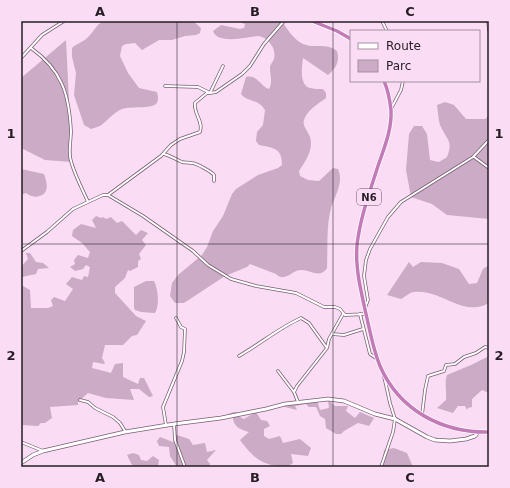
<svg xmlns="http://www.w3.org/2000/svg" width="510" height="488" font-family="'DejaVu Sans',sans-serif">
  <rect width="100%" height="100%" fill="#faddf4"/>
  <path fill="#cbabc5" d="M104,21H193L201,28L200,33L196,35L185,36L172,40H159L142,50L135,43L126,44L122,46L120,56L128,73L139,88L157,92C158,96 159,101 156,104C150,109 131,106 122,109C114,112 107,121 100,126C97,127 94,128 91,129L84,125L74,95L76,73L72,57V48C77,43 84,42 88,37C94,32 96,24 104,21Z
    M237,21H282C287,29 294,40 303,44C315,49 325,42 337,51C340,62 336,68 328,75L303,58C302,66 299,85 310,88C314,89 319,89 323,89L326,93V98C318,104 307,110 304,120C302,126 308,131 310,137C314,149 305,162 299,171L300,176L308,180L319,181L333,168L338,169C344,182 335,196 331,208C326,227 328,248 327,268C320,279 311,270 301,270C292,270 285,283 276,274L250,264L247,267L225,276L184,303H175L170,296L172,283L178,275L202,255L207,247L213,231L223,216L232,194L236,189L258,175L278,168L282,165C282,148 274,148 259,145L256,141L257,132L263,125L265,110C258,98 248,103 241,94L246,77C257,74 260,86 269,89C273,83 270,75 270,68C270,64 273,62 274,59C277,49 268,37 258,36C247,37 218,45 213,31L221,25L240,29L244,28L245,24Z
    M66,40L72,162L45,160L21,148V78Z
    M445,102L454,105L466,119H485L489,116V219L447,215L432,204L411,197L406,170L409,134L414,126H422L427,134L430,160L439,162L447,157C454,141 446,139 440,125C438,119 438,111 437,105Z
    M21,169L44,174C47,182 50,194 39,196C38,197 34,197 32,196C30,196 28,194 26,193L21,195Z
    M96,216L101,218L103,217L106,219L111,217L117,223L122,221L136,235L141,230L148,233L142,240L146,245L139,254L141,259L138,261V267L130,271L128,270L125,278L115,287V293L136,316L146,321L137,335L132,336L123,345H105L102,358L105,363L104,364L93,362L92,368L111,373L115,364L123,363V377L138,384L140,378H144L153,396L149,397L139,389H130L134,400L106,398L88,393L78,402V405L50,407L52,418L45,423H41L38,426L22,425L21,285L30,290L31,308H48L53,306L51,300L54,297L65,301L73,289L66,284L72,277L82,280L84,276L88,277L90,267L86,265L83,269L75,271L70,267L75,264L74,260L78,255L88,258L90,252L82,243L72,236L73,230L81,224L96,228L92,220Z
    M26,253H30L36,262L43,263L49,268L38,269L36,274L22,277L21,282V267L28,259Z
    M409,262L413,267L421,262L442,263L459,269L469,284L477,283L483,269L489,265V303C463,318 440,288 414,292C410,292 405,297 401,299L387,295Z
    M146,281H154C158,289 160,305 155,313L141,312L135,310L134,308V287Z
    M489,356V393L482,390L472,399V407L468,408L467,410L465,406H458L453,413L437,408L446,400C447,391 444,384 447,375L471,365Z
    M309,400H317L320,410L329,408L328,401L331,402L335,406H348L346,411L355,418L360,412L374,418L369,426L358,423L344,431L341,434H336L326,428L325,419L320,416L316,407H309L306,404L295,406L297,410L285,407L283,404Z
    M234,412H237L238,416L244,419L256,412L261,420L267,421L270,426L264,429V436L269,439L280,436L283,443L300,439L311,448L308,456L291,454L293,463L287,467C263,466 254,459 240,440L249,432C242,430 233,427 233,418L228,414Z
    M177,435L189,439L193,445L205,443L207,452L216,450L207,460L210,464L209,467H177L170,456L169,447L159,446L157,441L160,437L173,442Z
    M394,448L407,453L412,465L411,467H382L384,450Z
    M133,453L139,455L141,460L147,461L153,456L159,460L158,466L159,467H133L127,455Z"/>
  <g fill="none" stroke-linecap="round" stroke-linejoin="round">
    <defs>
      <path id="street" d="M382,21L387,31
        M488,21L489,30
        M31,48C62,70 69,94 71,131C71,139 69,148 70,156C71,168 83,190 88,202
        M21,58L42,35L64,21
        M165,86L198,87L210,93L216,92L242,74L250,66L264,44L284,21
        M392,107L401,90L403,81
        M164,154C171,156 175,159 182,162C185,163 188,162 192,163C196,163 212,172 214,175V181
        M474,157L489,168
        M108,195L161,156L171,145L180,139L200,132C204,122 193,113 195,103L207,93H210L223,66
        M21,251L47,232L73,209L103,195H108L143,216L193,251L208,265L231,279L256,286L296,293L324,307H335L340,309L345,315L366,314
        M365,308L368,300L364,276L366,260L370,249L388,217L401,202L473,157L489,140
        M360,314L370,354L376,358
        M332,334L344,335L363,329
        M239,356C260,344 279,328 301,318L309,323L327,348
        M278,371L294,392L298,402
        M294,392L297,386L327,348L329,339L343,314
        M80,400L88,402L95,408L113,417L120,423L125,431
        M422,415L425,390L428,376L444,371L446,365L455,364L464,357L476,353L485,347L489,348
        M174,424L175,440L185,467
        M166,425L163,407L182,361L184,352L185,329L181,327L176,318
        M21,442L43,451
        M381,467L393,432L395,419L390,403L384,376"/>
      <path id="secondary" d="M21,463L33,455L43,451L125,432L174,424L221,418L266,409L285,404L328,399L344,401L375,414L395,419L427,437L435,440L450,441L466,439L475,436L478,432"/>
      <path id="highway" d="M312,21L337,31L351,39
        M384,81C388,90 390,101 391,110C392,130 384,148 378,166C370,191 360,218 357,245C355,268 361,291 366,314C370,331 373,349 380,366C399,410 442,433 489,432"/>
    </defs>
    <use href="#street" stroke="#785f73" stroke-width="3.5"/>
    <use href="#secondary" stroke="#785f73" stroke-width="4.5"/>
    <use href="#highway" stroke="#fff" stroke-width="5"/>
    <use href="#street" stroke="#fff" stroke-width="2"/>
    <use href="#secondary" stroke="#fff" stroke-width="3"/>
    <use href="#highway" stroke="#c37bb8" stroke-width="3.5"/>
  </g>
  <path fill="none" stroke="#261c24" stroke-width="1" stroke-opacity="0.55" d="M177,21V467M333,21V467M21,244H489"/>
  <g text-anchor="middle" stroke-width="4" stroke-linejoin="round" paint-order="stroke">
    <rect fill="#faddf4" stroke="#665662" stroke-width="1" x="357" y="189" width="24" height="16" rx="3"/>
    <g font-size="10" font-weight="bold" fill="#261c24">
      <text x="369" y="201">N6</text>
    </g>
  </g>
  <rect width="510" height="488" fill="none" stroke="#faddf4" stroke-width="44"/>
  <rect x="350" y="30" width="130" height="52" fill="#faddf4" stroke="#a590a1"/>
  <rect x="358" y="43" width="20" height="6" fill="#ffffff" stroke="#a590a1"/>
  <text x="386" y="50" font-size="12" fill="#261c24">Route</text>
  <rect x="358" y="60" width="20" height="12" fill="#cbabc5" stroke="#a590a1"/>
  <text x="386" y="70" font-size="12" fill="#261c24">Parc</text>
  <rect x="22" y="22" width="466" height="444" fill="none" stroke="#261c24" stroke-width="1.5"/>
  <g font-size="13" text-anchor="middle" font-weight="bold" fill="#261c24">
    <text x="100" y="16">A</text>
    <text x="255" y="16">B</text>
    <text x="410" y="16">C</text>
    <text x="11" y="138">1</text>
    <text x="499" y="138">1</text>
    <text x="11" y="360">2</text>
    <text x="499" y="360">2</text>
    <text x="100" y="482">A</text>
    <text x="255" y="482">B</text>
    <text x="410" y="482">C</text>
  </g>
</svg>
